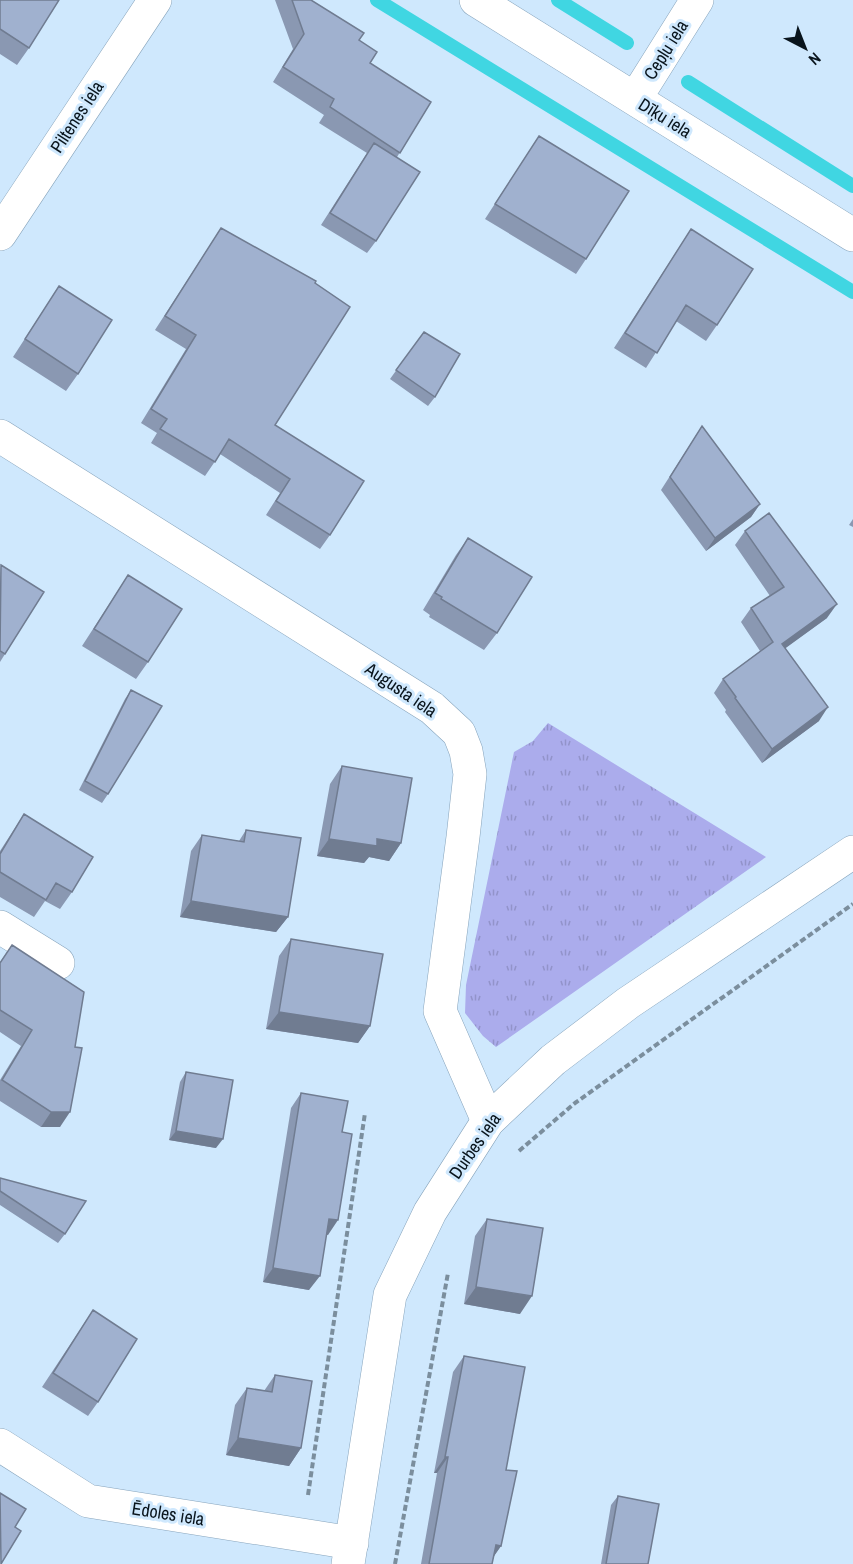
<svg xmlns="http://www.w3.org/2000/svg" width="853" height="1564" font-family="'Archivo Narrow',sans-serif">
  <defs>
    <pattern id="grass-tufts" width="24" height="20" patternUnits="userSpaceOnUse" patternTransform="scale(1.5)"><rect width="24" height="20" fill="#abacec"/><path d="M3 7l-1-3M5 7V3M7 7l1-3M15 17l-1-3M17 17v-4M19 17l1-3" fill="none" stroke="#9293ca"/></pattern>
  </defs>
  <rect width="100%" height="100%" fill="#cfe8fd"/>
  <path fill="url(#grass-tufts)" d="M548,723L766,857L496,1047L483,1036L465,1013L466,985L514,752L533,741Z"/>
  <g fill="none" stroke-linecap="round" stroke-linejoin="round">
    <path stroke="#40d6e2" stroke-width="14" d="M377,0L853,292
      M558,0L627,43
      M688,82L853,186"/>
    <defs>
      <path id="minor" d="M476,0L853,235
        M635,99L697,0
        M0,234L155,0
        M0,436L432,708L459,733L466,751L470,774L463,837L440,1011L488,1121
        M0,927L58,963
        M0,1445L88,1501L352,1543"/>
      <path id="major" d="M348,1564L390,1295L430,1212L488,1121L553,1060L628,1003L853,852"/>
    </defs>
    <use href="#minor" stroke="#87a4bc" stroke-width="34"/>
    <use href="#major" stroke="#87a4bc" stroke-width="34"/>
    <path stroke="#7b8e9d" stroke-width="4" stroke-dasharray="6 3" stroke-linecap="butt" d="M519,1151L575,1103L853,904
      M308,1495L365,1113
      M395,1564L448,1273"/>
    <use href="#minor" stroke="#fff" stroke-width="33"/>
    <use href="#major" stroke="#fff" stroke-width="33"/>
  </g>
  <path fill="#8a98b2" d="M0,0L29,48L17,65L0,54Z
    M275,0H311L359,40L370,63L431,102L397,157L376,241L367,253L321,225L367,153L319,123L324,115L273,82L293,49Z
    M539,136L586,259L576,274L485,219Z
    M221,228L315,283L275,425L330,535L320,549L266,515L280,493L220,454L205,476L151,443L157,433L141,423L186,349L155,330Z
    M691,229L717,325L706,341L676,321L646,368L614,348Z
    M59,286L78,374L66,391L13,357Z
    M424,332L435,397L428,406L390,379Z
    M702,426L760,504L751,517L706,551L661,490Z
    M853,519V527L849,525Z
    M745,531L827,618L785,648L819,721L762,763L725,712L726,710L714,693L723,679L760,651L741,622L751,608L770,596L735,545Z
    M468,538L497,633L484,650L429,617L430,615L423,610L456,555Z
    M0,566L5,654L0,662Z
    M128,575L148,662L136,679L82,646Z
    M131,690L108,794L102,803L79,790L125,699Z
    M342,766L401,843L389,861L369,857L364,863L317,856L330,784Z
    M24,814L72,892L60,909L45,901L34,917L0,897V851Z
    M246,830L288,917L276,932L180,917L191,851L202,835L239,841Z
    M291,939L370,1026L358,1043L266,1029L279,956Z
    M12,945L75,1047L60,1127H41L0,1101V1080L21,1046L0,1032V962Z
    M186,1072L216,1148L169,1140L180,1082Z
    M301,1093L342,1132L328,1235L326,1234L309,1290L263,1282L291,1108Z
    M0,1178L65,1234L58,1243L0,1205Z
    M487,1219L520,1314L464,1304L475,1236Z
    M93,1310L98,1402L88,1416L42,1387Z
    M464,1356L506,1470L501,1546L493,1557L492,1564H421L437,1473H434L453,1372Z
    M275,1375L301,1448L289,1466L226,1455L235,1405L247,1388L264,1391Z
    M618,1496L648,1564H601L611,1505Z"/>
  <path fill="#707c91" d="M760,504L751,517L706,551L715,538Z
    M837,604L827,618L772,658L782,644Z
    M828,707L819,721L762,763L772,749Z
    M329,839H377L401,843L389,861L369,857L364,863L317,856Z
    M191,901L288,917L276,932L180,917Z
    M279,1012L370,1026L358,1043L266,1029Z
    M51,1112H70L60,1127H41Z
    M176,1131L223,1139L216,1148L169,1140Z
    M329,1219L338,1220L328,1235L319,1233Z
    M273,1268L320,1276L309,1290L263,1282Z
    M476,1287L532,1296L520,1314L464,1304Z
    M238,1438L301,1448L289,1466L226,1455Z
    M445,1457H448L437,1473H434Z
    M496,1545L501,1546L490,1562Z"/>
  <path fill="#a0b1cf" stroke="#707c91" stroke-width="1.5" d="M0,0H59L29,48L0,29Z
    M292,0H311L364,33L359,40L377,52L370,63L431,102L400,153L330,107L334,99L283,67L304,34Z
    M539,136L629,191L586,259L495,204Z
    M374,143L420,172L376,241L330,213Z
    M221,228L316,281L315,283L350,307L275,425L364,481L330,535L276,501L290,479L229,439L215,462L160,429L167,419L151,409L196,335L165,316Z
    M691,229L753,269L717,325L686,305L657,353L625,333Z
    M59,286L112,320L78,374L25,339Z
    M424,332L460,354L435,397L396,370Z
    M702,426L760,504L715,538L670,477Z
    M769,513L837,604L782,644L828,707L772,749L735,698L736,697L723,679L773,642L751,608L784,587L745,531Z
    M468,538L532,577L497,633L441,599L442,597L435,593Z
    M1,565L44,592L5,654L0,651Z
    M128,575L182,609L148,662L94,629Z
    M131,690L162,706L108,794L85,781Z
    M342,766L412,778L401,843L377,839V846L329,839Z
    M24,814L93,857L72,892L56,883L46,900L0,872V854Z
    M246,830L301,838L288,917L191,901L202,835L244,842Z
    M291,939L383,954L370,1026L279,1012Z
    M12,945L84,992L75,1047L82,1048L70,1112H51L2,1080L32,1030L0,1010V963Z
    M186,1072L233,1080L223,1139L176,1131Z
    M301,1093L348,1101L342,1132L352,1134L338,1220L329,1219L320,1276L273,1268Z
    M0,1178L86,1201L65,1234L0,1191Z
    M487,1219L543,1228L532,1296L476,1287Z
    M93,1310L137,1339L98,1402L53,1373Z
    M464,1356L525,1367L506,1470L517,1471L501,1546L496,1545L492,1564H429L448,1457H445Z
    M275,1375L312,1381L301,1448L238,1438L247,1388L272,1392Z
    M0,1493L26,1509L15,1527L21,1531L1,1564Z
    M618,1496L659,1504L648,1564H606Z"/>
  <g text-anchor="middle" stroke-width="6" stroke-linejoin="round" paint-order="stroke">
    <g font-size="18" fill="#09141c" stroke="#cfe8fd">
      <text transform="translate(666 50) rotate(-58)" y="6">Cepļu iela</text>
      <text transform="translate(77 117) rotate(-57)" y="6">Piltenes iela</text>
      <text transform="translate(665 118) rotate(32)" y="6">Dīķu iela</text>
      <text transform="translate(401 690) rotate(34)" y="6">Augusta iela</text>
      <text transform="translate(475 1146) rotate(-55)" y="6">Durbes iela</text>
      <text transform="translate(168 1514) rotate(9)" y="6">Ēdoles iela</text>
    </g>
  </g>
  <g transform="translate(805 48) rotate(138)" stroke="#cfe8fd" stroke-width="4.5" paint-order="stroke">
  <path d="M0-4.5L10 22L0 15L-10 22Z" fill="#09141c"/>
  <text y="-9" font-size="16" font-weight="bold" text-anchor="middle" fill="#09141c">N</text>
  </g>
</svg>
